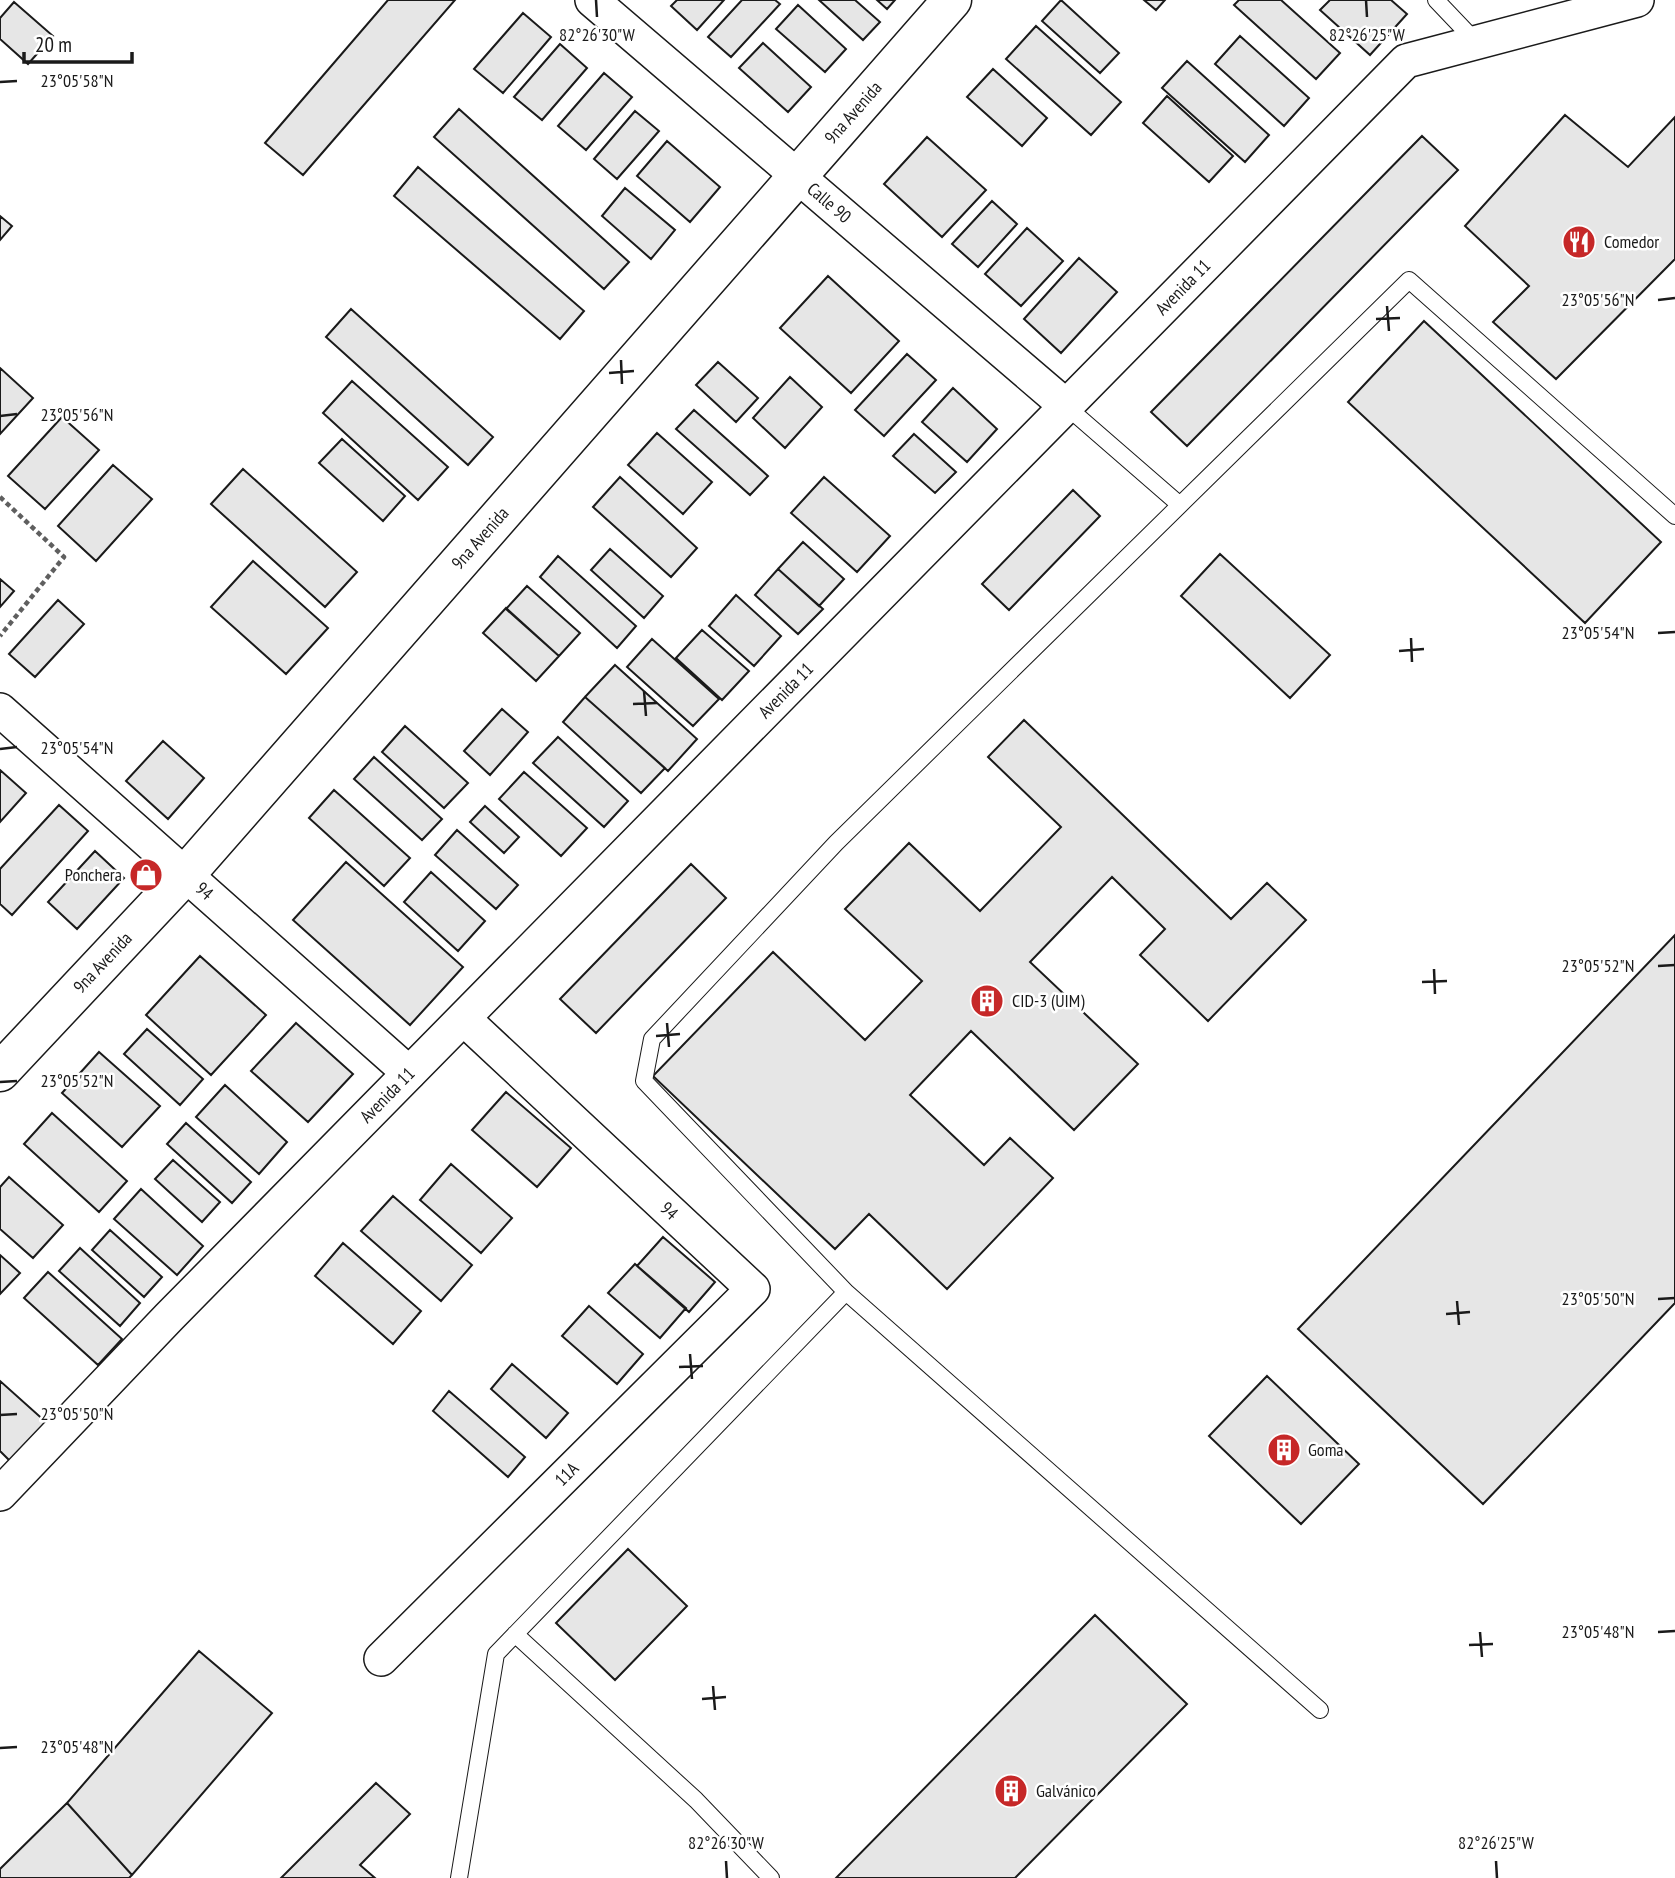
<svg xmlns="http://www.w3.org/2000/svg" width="1675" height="1878" font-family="'PT Sans Narrow',sans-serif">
  <rect width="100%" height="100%" fill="#fff"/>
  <path fill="#e6e6e6" stroke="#1a1a1a" stroke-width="2" d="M388,0H455L303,175L265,143Z
    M677,0H724L697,30L671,6Z
    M742,0H775L780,4L731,57L708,37Z
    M819,0H855L880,22L863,40Z
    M877,0H895L887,9Z
    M1061,0L1119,53L1100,73L1042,21Z
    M1144,0H1165L1156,10Z
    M1239,0H1281L1340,53L1316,79L1234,5Z
    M1330,0H1391L1407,14L1370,55L1320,10Z
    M14,2L53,36L28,64L0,39V18Z
    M798,5L846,49L825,72L776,29Z
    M523,13L551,37L503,93L474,69Z
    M1036,26L1121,102L1091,135L1006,59Z
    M1240,36L1309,98L1284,126L1215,64Z
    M763,43L811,87L788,112L739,68Z
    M560,44L587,68L542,120L514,97Z
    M1187,61L1269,135L1245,162L1162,88Z
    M993,69L1047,118L1022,146L967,97Z
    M604,73L632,97L586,150L558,126Z
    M1167,96L1233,156L1209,182L1143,123Z
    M459,109L629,262L604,289L434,137Z
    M635,111L659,131L617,179L594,159Z
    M1565,115L1628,167L1675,117V259L1556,379L1493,322L1529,286L1465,226Z
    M1422,136L1458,170L1187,446L1151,412Z
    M927,137L986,190L942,237L884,184Z
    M667,141L720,187L690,222L637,176Z
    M418,167L584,311L560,339L394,196Z
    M625,188L675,230L651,259L602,216Z
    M992,201L1017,224L978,267L952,244Z
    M0,216L12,226L0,240Z
    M1027,228L1063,261L1021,306L985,274Z
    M1079,258L1117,292L1061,353L1024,319Z
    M828,276L899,341L851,393L780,328Z
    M351,309L493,437L468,465L326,337Z
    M1424,321L1661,542L1585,623L1348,402Z
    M907,354L936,380L884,436L855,410Z
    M718,362L758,398L736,422L696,385Z
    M0,368L33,398L0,434Z
    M790,377L822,407L785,448L753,418Z
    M352,381L448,467L418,500L323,413Z
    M953,388L997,429L967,462L922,422Z
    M694,410L768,476L750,495L676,429Z
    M62,417L99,450L45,509L8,476Z
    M657,433L712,482L683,514L628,465Z
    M914,434L956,472L935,493L893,456Z
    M342,439L405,496L383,521L319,463Z
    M113,465L152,499L96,561L58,526Z
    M243,469L357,572L325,607L211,504Z
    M620,477L697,548L671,577L593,507Z
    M824,477L890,536L857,572L791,513Z
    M1073,490L1100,516L1009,610L982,584Z
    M803,542L844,579L819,606L778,569Z
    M610,549L663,596L644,618L591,570Z
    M1220,554L1330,655L1290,698L1181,596Z
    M558,556L636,626L617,648L540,577Z
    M253,561L328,628L286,674L211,607Z
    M778,569L823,609L798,634L755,595Z
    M0,579L14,591L0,607Z
    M527,586L580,633L559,656L506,609Z
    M736,595L781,636L754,666L709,626Z
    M58,600L84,624L35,677L9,654Z
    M506,608L559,656L536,681L483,633Z
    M702,630L749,671L722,700L676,658Z
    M652,639L719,699L693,726L627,667Z
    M615,665L697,739L668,771L585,697Z
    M585,697L665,768L641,793L563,722Z
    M502,709L528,732L490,775L464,751Z
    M1024,720L1231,919L1267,883L1306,920L1208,1021L1140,955L1165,929L1112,877L1030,962L1138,1064L1074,1130L971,1031L910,1095L984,1165L1010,1138L1053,1178L947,1289L869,1214L835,1249L653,1076L773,952L865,1040L922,981L845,909L909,843L980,911L1061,827L988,757Z
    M405,726L468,783L444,808L382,752Z
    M558,737L628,801L604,827L533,763Z
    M163,741L204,778L168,819L126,781Z
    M374,757L442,819L422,840L354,779Z
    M0,770L26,793L0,822Z
    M524,772L587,828L561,856L499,799Z
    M334,790L410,858L384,886L309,818Z
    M59,805L88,831L12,915L0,904V869Z
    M485,806L519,837L504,853L470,822Z
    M457,830L518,885L496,909L435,855Z
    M95,851L124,878L77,929L48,902Z
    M346,862L463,967L410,1025L293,920Z
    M691,864L726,898L596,1033L560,999Z
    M431,872L485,921L458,951L404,902Z
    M1675,935V1303L1483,1504L1298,1329Z
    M200,956L266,1015L211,1075L146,1015Z
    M296,1023L353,1074L308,1122L251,1071Z
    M147,1029L203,1079L180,1105L124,1054Z
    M99,1052L160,1106L122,1147L62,1093Z
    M225,1085L287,1142L259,1174L196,1117Z
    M506,1092L571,1148L537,1187L472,1130Z
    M52,1113L127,1181L99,1212L24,1144Z
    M186,1123L251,1182L232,1203L167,1144Z
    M173,1160L220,1202L202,1222L155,1179Z
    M451,1164L512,1218L481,1253L420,1200Z
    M9,1177L63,1225L33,1258L0,1229V1187Z
    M141,1189L203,1246L177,1275L114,1219Z
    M393,1196L472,1265L441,1301L361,1231Z
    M110,1230L162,1277L144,1297L92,1250Z
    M663,1237L715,1282L689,1312L637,1266Z
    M343,1243L421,1311L393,1344L315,1276Z
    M80,1248L140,1303L120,1326L59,1271Z
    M0,1255L20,1273L0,1294Z
    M635,1264L686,1308L660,1338L608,1293Z
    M48,1272L122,1339L98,1365L24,1298Z
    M589,1306L643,1354L617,1384L562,1336Z
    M512,1364L568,1413L546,1438L491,1389Z
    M1267,1376L1359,1464L1301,1524L1209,1436Z
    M0,1381L47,1423L11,1462L0,1451Z
    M449,1391L525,1457L508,1477L433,1411Z
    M628,1549L687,1606L615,1680L556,1623Z
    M1095,1615L1187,1704L1015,1878H836Z
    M199,1651L272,1713L132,1875L67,1803Z
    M376,1783L410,1814L360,1865L375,1878H281Z
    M67,1803L132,1875L129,1878H0V1869Z"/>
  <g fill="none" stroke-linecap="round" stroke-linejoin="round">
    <defs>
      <path id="service" d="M1436,0L1476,42
        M1180,505L1409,280L1675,516
        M846,1292L1320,1710
        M515,1634L696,1800L771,1878
        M459,1878L496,1654L846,1292L644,1081L652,1039L836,843L1180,505L1066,406"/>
      <g id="minor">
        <path id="s1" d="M592,0L1066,406"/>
        <path id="s2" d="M0,710L409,1073"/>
        <path id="s3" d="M0,1494L169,1317L1406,61L1637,0"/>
        <path id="s4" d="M381,1659L753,1289L464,1019"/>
      </g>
      <g id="secondary">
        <path id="s5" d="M0,1072L186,874L952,0"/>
      </g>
    </defs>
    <use href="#service" stroke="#1a1a1a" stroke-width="18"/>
    <use href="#minor" stroke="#1a1a1a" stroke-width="36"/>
    <use href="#secondary" stroke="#1a1a1a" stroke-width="41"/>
    <path stroke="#5f5f5f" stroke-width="4.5" stroke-dasharray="5 3.5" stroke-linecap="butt" d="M0,497L64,557L0,636"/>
    <use href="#service" stroke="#fff" stroke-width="16"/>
    <use href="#minor" stroke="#fff" stroke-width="33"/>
    <use href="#secondary" stroke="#fff" stroke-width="38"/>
  </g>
  <path fill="none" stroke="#1a1a1a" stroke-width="2.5" d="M596,0L597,17M1366,0L1367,17M0,82L17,81M1658,300L1675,298M1387,306L1389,331M1376,319L1400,318M621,360L622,384M609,373L634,371M0,416L17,414M1658,633L1675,632M1411,638L1412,662M1399,651L1424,649M644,691L646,716M633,704L657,703M0,749L17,747M1658,966L1675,965M1434,969L1435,994M1422,982L1447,981M667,1023L669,1047M656,1036L680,1034M0,1082L17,1081M1658,1299L1675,1298M1457,1301L1459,1325M1446,1314L1470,1312M690,1354L692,1379M679,1367L703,1366M0,1415L17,1414M1480,1632L1482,1657M1658,1632L1675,1631M1469,1645L1493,1644M713,1686L715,1710M702,1699L726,1697M0,1748L17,1747M726,1861L727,1878M1496,1861L1497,1878"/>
  <defs>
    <symbol id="restaurant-disc" viewBox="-11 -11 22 22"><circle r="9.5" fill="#c62828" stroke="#fff"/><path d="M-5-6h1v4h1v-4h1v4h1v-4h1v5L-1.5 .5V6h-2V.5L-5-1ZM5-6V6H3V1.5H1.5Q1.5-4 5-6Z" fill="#fff"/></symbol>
    <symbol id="shop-disc" viewBox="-11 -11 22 22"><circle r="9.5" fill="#c62828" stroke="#fff"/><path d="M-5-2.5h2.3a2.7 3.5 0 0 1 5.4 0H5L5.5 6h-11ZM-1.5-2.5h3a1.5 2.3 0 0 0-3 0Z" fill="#fff"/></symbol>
    <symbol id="building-disc" viewBox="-11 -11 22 22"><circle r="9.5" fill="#c62828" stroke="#fff"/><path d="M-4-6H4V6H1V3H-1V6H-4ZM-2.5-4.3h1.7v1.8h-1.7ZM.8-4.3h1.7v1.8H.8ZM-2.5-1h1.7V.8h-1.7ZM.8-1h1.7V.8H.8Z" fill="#fff"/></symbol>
  </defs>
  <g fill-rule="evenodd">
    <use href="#restaurant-disc" x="1560" y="223" width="38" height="38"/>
    <use href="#shop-disc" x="127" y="856" width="38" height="38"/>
    <use href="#building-disc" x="968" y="982" width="38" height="38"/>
    <use href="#building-disc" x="1265" y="1431" width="38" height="38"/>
    <use href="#building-disc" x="992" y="1772" width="38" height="38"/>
  </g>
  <g text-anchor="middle" stroke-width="5" stroke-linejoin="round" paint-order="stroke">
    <g font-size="18" fill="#1a1a1a" stroke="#fff">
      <text dy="6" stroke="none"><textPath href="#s5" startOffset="1284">9na Avenida</textPath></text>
      <text dy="6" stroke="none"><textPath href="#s1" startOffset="312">Calle 90</textPath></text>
      <text dy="6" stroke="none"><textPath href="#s3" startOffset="1690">Avenida 11</textPath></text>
      <text dy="6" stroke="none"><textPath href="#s5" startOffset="718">9na Avenida</textPath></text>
      <text dy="6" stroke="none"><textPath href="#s3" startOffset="1124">Avenida 11</textPath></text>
      <text dy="6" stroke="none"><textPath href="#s2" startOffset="273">94</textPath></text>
      <text dy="6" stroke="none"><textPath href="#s5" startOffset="150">9na Avenida</textPath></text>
      <text dy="6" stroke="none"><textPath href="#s3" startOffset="556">Avenida 11</textPath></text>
      <text transform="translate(669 1211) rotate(43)" y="6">94</text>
      <text dy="6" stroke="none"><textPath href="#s4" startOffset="262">11A</textPath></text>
    </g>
    <g font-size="18" fill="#1a1a1a" stroke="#fff" text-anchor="start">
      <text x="1604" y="248">Comedor</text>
      <text x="122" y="881" text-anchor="end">Ponchera</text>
      <text x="1012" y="1007">CID-3 (UIM)</text>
      <text x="1308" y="1456">Goma</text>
      <text x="1036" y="1797">Galvánico</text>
    </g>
  </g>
  <g font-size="18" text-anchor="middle" fill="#1a1a1a" stroke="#fff" stroke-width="5" stroke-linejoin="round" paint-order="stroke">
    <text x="597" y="41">82°26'30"W</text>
    <text x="1367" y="41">82°26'25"W</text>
    <text x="77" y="87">23°05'58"N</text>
    <text x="1598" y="306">23°05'56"N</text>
    <text x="77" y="421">23°05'56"N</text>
    <text x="1598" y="639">23°05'54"N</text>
    <text x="77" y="754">23°05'54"N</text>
    <text x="1598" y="972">23°05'52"N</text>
    <text x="77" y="1087">23°05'52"N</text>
    <text x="1598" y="1305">23°05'50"N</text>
    <text x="77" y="1420">23°05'50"N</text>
    <text x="1598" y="1638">23°05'48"N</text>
    <text x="77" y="1753">23°05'48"N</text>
    <text x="726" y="1849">82°26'30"W</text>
    <text x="1496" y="1849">82°26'25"W</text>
  </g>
  <path d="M24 52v10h108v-10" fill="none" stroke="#1a1a1a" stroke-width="3.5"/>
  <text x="35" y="52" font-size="21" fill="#1a1a1a" stroke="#ffffff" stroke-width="5" paint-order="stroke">20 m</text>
</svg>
